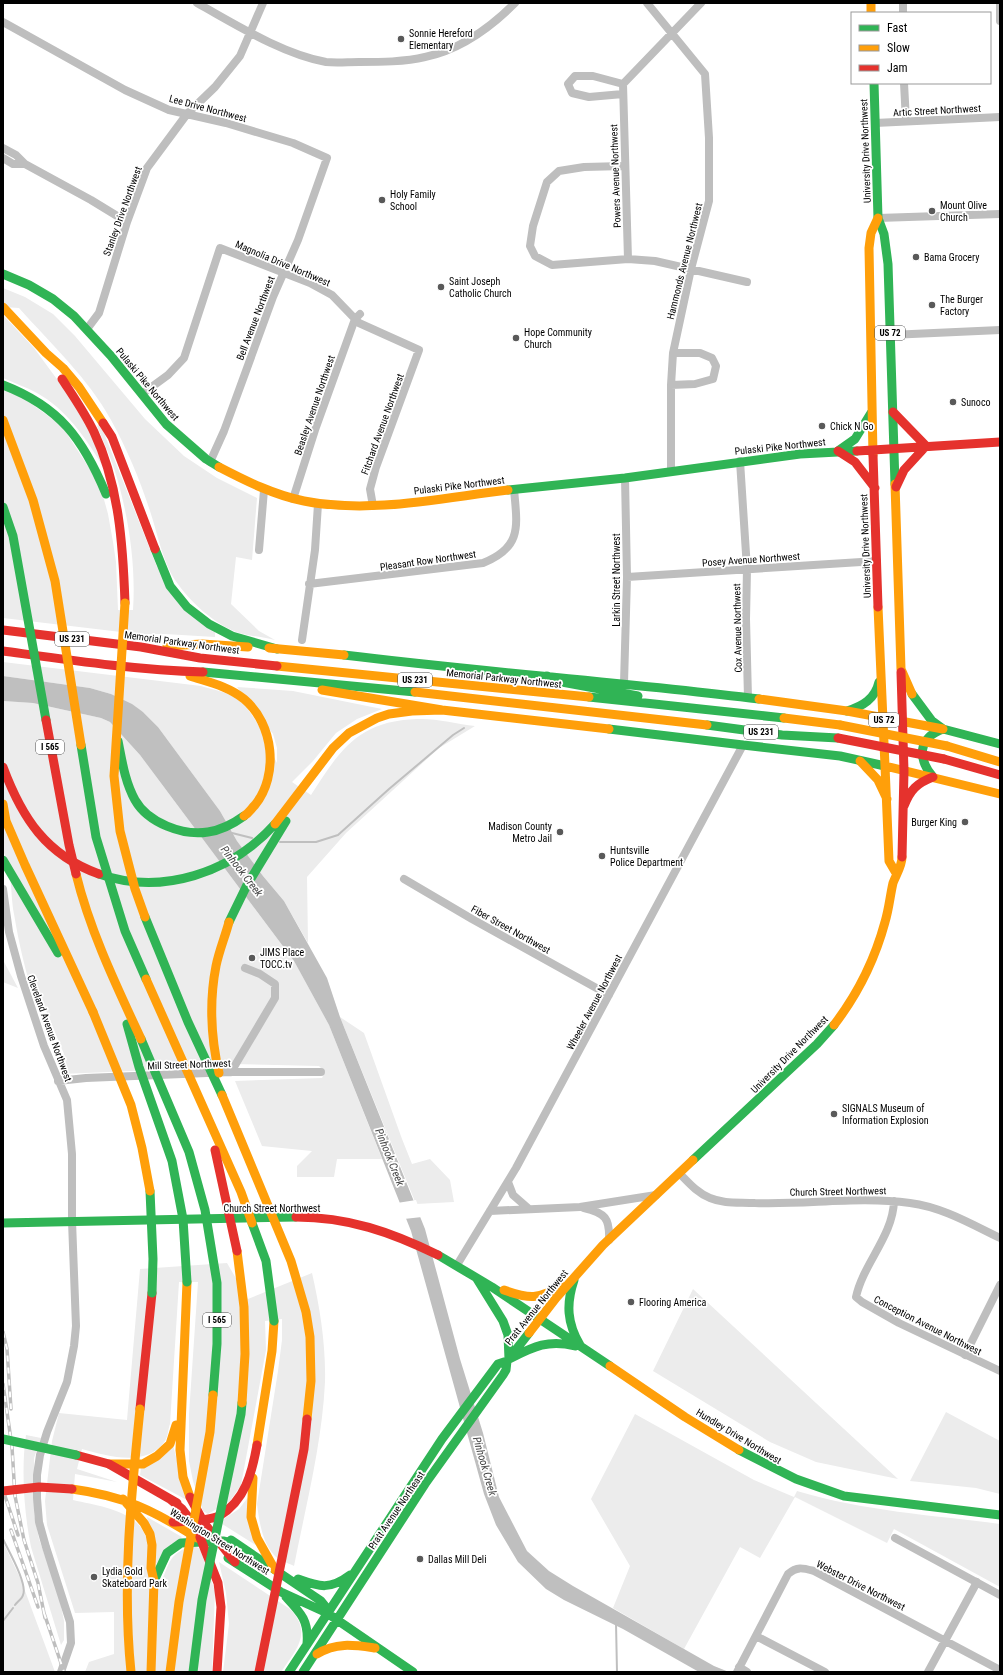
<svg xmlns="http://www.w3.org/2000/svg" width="1003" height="1675" font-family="'Roboto Condensed',sans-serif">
  <rect width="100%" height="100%" fill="#fff"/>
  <path fill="#ececec" d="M3,288L25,297L53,314L75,336L145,419L184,456L217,478L257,498L252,560L236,557L231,604L259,631L275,640C263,637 250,636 239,633C214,624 190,602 175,580C163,562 157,532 150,511C140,480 127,449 111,420C88,378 51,344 19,308L3,307Z
    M3,315L34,348L87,420L102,465C85,437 66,409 37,393C26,387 14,383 3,378Z
    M3,389L22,397L62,426L100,485L108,514L113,542L116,562L118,610H133C136,567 129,519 117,478C112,460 104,443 97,426L100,423L157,567L215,632V637L165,634H138L3,618Z
    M3,662L201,686C214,690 228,692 238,700C256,713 267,744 277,763V748L273,734L237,687L293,691L382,709L357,719L336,733L313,761L292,782L311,795C340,750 358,721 417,719C435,718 457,724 475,726L439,748L346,833L307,877L308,943L284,901L263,876L237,841L220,811L158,727L143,712L111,694L90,688L3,676Z
    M3,701L33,703L101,718L110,722L140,755L294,961L329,1025L382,1159H337L334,1177H297V1166L312,1151L262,1146L235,1081L322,1078L325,1072L319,1066L232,1064L223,1067L62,1074L57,1059L64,1054L45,1008L36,1003C26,975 19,944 14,914C10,893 13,870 3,851Z
    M3,960L18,988L3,982Z
    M340,1017L364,1033L402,1139L412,1164L430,1159L450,1180L454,1202L416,1204Z
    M227,1263L248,1299L312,1273C320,1308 326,1346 325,1382C322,1444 306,1505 294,1566C288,1563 278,1560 274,1555C262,1542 259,1520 257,1504L278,1371L282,1340V1319L265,1321L266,1350L241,1485L230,1501L208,1514L203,1511L193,1481L189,1461V1414L198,1282H179L170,1424C168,1429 168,1437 165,1441C146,1468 108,1456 82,1449L77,1469L117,1482L75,1474L73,1500C94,1505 120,1508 137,1523C149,1534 155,1567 161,1583C170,1561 169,1554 193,1545L200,1549L215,1591L212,1672H85L89,1662L114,1654V1612L75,1613L47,1525L45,1501L52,1441L59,1413L127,1420L140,1269Z
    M693,1289L898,1479L816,1462L770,1442L653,1371Z
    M946,1412L1000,1441V1494L976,1488L910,1481Z
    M635,1414L754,1480L794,1497L797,1491C863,1511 932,1515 1000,1524V1587L894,1529L887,1543L795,1497L760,1558L740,1547L684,1649L613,1608L630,1566L591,1499Z
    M26,1435L41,1438L34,1458V1514L39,1539L59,1596L64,1621V1640L61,1645L31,1547C24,1513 21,1469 26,1435Z
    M173,1445L187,1500L140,1475L141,1468Z
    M249,1496L257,1546L219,1522L239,1509Z
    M147,1517L182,1537L156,1564Z
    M3,1542L21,1580L55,1672H3Z
    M219,1562L290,1609C313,1633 296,1650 281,1672H223L229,1624L226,1593Z"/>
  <path fill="#bfbfbf" d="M3,676L90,688L111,694L132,704L143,712L158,727L220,811L237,841L263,876L284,901L327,978L340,1017L425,1229L460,1359L483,1433L499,1497L527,1551L549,1571L573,1586L714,1666L729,1672H699L623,1629L564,1600L546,1589L518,1562L496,1525L484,1494L411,1231L329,1025L294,961L140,755L110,722L101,718L33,703L3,701Z"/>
  <path fill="#fff" d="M416,1200L422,1217L404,1219L397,1203Z"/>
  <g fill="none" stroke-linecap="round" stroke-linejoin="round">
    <path stroke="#bfbfbf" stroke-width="2" d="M232,833L252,838
      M280,842H316L338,835L389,789L453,735L464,728
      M3,1539C8,1550 28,1584 23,1595C22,1599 17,1602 15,1605
      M3,1621L13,1608
      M616,1623L617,1672"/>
    <path stroke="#bebebe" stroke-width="8" d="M197,3C235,24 282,54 326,62C336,63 348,62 359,62C380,62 405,62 425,57C459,50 491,27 515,3
      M647,3L705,74L709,138V201L691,269L673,353L671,385V471
      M1000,3V21
      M903,13V3
      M3,22L125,90L169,110L226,123L293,143L327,158L298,240L273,297L224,431L210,462
      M904,83L906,121
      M623,84L593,76H575L568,84L572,93L589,97L623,94
      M875,123L1000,117
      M3,148L16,155L25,164
      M3,158L13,164H25L91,200L127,222
      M624,166L584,167L559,171L547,182L533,226L530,246L535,256L552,265L628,259L655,261L747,282
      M878,218L1000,214
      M628,259L623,84L701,3
      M87,329L99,313L127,222L147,168L187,114L215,87L240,56L263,3
      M890,335L1000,330
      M671,385L695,384L713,379L716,366L712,358L700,353H673
      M142,394L168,375L184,358L220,248L310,283L332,295L359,323L419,350L376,467L370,489L373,506
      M740,461L747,569L746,619L748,698
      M293,499L315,430L355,319L360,314
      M259,550L264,490
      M627,577L877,561
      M309,584L483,563C523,547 517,525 514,489
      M302,640L315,550L318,504
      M624,683L627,577L625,478
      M404,879L472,919L609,995
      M3,889L9,932L21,976L44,1046L67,1100L72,1154V1221L76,1326L74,1346L67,1382L47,1432L40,1455L37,1475V1498L39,1522L46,1547L70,1622L71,1643L61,1672
      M231,1072L275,998V984L260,974L245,968
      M58,1081L86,1078L231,1072H321
      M679,1173C688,1182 697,1193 710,1198C724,1204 739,1202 755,1203C806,1205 859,1196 910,1203C942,1207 971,1224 1000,1238
      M508,1182L513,1195L529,1209
      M894,1201C893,1236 863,1264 856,1297L862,1302L899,1323L1000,1371
      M584,1208C605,1213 610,1218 609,1240
      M490,1211L580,1207L656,1195
      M457,1265L516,1168L743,745
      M965,1355L1000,1285
      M895,1538L1000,1595
      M756,1636L825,1672
      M739,1667L747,1672
      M737,1672L788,1574C797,1566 803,1568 814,1571L1000,1670
      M928,1672L977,1582"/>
    <path stroke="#30b455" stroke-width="9" d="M874,83L878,218L884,234L888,264L895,484
      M3,274L29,285L53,299L74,316L111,356L166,424L206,459L219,467
      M3,385C60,407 83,439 106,494
      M838,451L855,439L871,413
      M508,490L625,478L800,454L857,451
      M155,549L170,586L187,607L209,624L232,636L277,649
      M344,655C482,672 621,682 759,699
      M203,672L415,692
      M547,676L562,682L638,696
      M912,694L932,721L943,729L1000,744
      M589,697L784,718
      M847,711C863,706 875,699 879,682
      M707,725L782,735L838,738
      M609,729L743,745
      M118,741C122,761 125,782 135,800C148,823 183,836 208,832C222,830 233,824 244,816
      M743,745L840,756L885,766
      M933,777C917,758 918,738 943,729
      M3,860L58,953
      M99,874C162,896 231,873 275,824
      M229,922L247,885L286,821
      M693,1160L817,1044L834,1025
      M3,1223L296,1217
      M438,1255L492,1287L610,1366
      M477,1279L503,1321L508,1335L509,1359C533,1347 548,1339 575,1346
      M574,1280C566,1304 567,1323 580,1345
      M739,1450L796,1479L844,1496L1000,1515
      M231,1540L321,1601L325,1606L327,1613
      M228,1558L281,1592L327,1613L413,1672
      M298,1579C320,1587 330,1590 350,1575
      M154,1581L167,1553L181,1543L223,1541L236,1544
      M286,1597C301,1613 309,1621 307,1644
      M289,1672L442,1439L498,1364L507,1361L529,1333
      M303,1672L425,1484L503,1375L506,1370L507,1361"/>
    <path stroke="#ff9f0a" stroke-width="9" d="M871,3V13
      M3,307L46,353L63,368L79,387L103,423
      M873,455L869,248L871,233L878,218
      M219,467C246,481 274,495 304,501C371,514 441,498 508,490
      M895,484L901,669L912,694
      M878,607L885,766L1000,794
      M167,646L202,644L248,647
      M269,648L344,655
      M277,666L589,697
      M190,676C208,682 228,686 244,699C274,724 279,775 255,805C251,809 249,813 244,816
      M322,690L442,710L609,729
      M415,692L707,725
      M759,699L847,711L943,729
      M784,718L840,725
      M947,746L1000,762
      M860,761L878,780L887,799
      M885,766L889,861L896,873
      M3,804L6,821L25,865L93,1012
      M275,824L333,748L349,733L377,718L389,714L412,711L442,710
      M834,1025C857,995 875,959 885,922C889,909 890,896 893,883C896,875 902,866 902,857
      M187,1282L180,1450L183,1477L190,1497
      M504,1290C529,1299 539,1300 561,1285
      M529,1333L556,1298L603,1245L693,1160
      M610,1366L685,1417L739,1450
      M257,1445L272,1351L274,1321
      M109,1464H143L157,1456L170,1444L176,1425
      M253,1478L251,1517L257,1538L275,1570
      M72,1489C124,1496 153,1510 197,1538
      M123,1499L144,1523L150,1534L152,1545L151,1568L154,1581L151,1672
      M317,1654C336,1642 354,1645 375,1648"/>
    <path stroke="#e5322d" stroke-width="9" d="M62,379C73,396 85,413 94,432C119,485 123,545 125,603
      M893,412L926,446L904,470L896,487
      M103,423L112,437L155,549
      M838,451L855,462L875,488
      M857,451L1000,442
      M873,455L878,607
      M3,630L141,647L200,658L277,666
      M3,651C69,660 136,670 203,672
      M901,672L904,771
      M944,759L1000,775
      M3,767C22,818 46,855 99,874
      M904,806C910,790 917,783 933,777
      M902,857L904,771
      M296,1217C348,1217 391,1232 438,1255
      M140,1409L152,1293
      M76,1455L109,1464L177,1503
      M190,1497L204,1523L235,1562
      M170,1499L182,1509L196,1527L218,1583L221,1607L217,1672
      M173,1522C185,1521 209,1521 219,1516C245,1501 252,1473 257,1445"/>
    <defs>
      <path id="rail" d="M3,1332L7,1349L11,1409
        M3,1384L12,1447L15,1496L24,1540L38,1583L45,1618
        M3,1490L18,1535
        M11,1530L38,1607
        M44,1613L64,1672"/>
    </defs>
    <use href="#rail" stroke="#bebebe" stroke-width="3.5"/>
    <use href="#rail" stroke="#fff" stroke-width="2" stroke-dasharray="6" stroke-linecap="butt"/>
    <path stroke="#30b455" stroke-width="9" d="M3,507L13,536L46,720
      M81,745L96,837L125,931L146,979
      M145,917L188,1022L222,1095
      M127,1024L139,1067L172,1161L183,1219L187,1282
      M141,1039L189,1152L205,1210L217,1283V1344L213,1395
      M150,1191L153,1259L152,1293
      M252,1223L266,1261L274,1321
      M3,1439L76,1455
      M193,1672L202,1600L241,1414L242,1403"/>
    <path stroke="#ff9f0a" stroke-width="9" d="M3,420L33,500L55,581L81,745
      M125,603L114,776L120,831L135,889L145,917
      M840,725L947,746
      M76,874C90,931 116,985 141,1039
      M146,979L241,1192L252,1223
      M93,1012L131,1105L142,1148L150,1191
      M219,1073C211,1038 209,1002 216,966C219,951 225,937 229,922
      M222,1095L291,1261L306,1312L310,1337L311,1381L307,1419
      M237,1251L244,1307L245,1354L242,1403
      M131,1672C122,1584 131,1497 140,1409
      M170,1672L179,1602L210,1432L213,1395"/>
    <path stroke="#e5322d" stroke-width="9" d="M46,720L69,845L76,874
      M838,738L944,759
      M215,1150L237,1251
      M3,1491L39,1487L72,1489
      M259,1672L304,1449L307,1419"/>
  </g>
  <g fill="#595959" stroke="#fff" stroke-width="1.5">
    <circle cx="401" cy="39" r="4"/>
    <circle cx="382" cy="200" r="4"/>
    <circle cx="932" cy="211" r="4"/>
    <circle cx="916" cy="257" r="4"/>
    <circle cx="441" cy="287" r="4"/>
    <circle cx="932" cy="305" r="4"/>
    <circle cx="516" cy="338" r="4"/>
    <circle cx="953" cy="402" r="4"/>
    <circle cx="822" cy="426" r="4"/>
    <circle cx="965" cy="822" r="4"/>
    <circle cx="560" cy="832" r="4"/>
    <circle cx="602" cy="856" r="4"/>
    <circle cx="252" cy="958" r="4"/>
    <circle cx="834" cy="1114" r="4"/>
    <circle cx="631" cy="1302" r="4"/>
    <circle cx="420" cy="1559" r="4"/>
    <circle cx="94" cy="1577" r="4"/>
  </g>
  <g text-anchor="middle" stroke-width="3.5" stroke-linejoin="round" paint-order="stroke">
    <g fill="#fff" stroke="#4c4c4c" stroke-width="1">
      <rect x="875" y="326" width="30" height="14" rx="3"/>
      <rect x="55" y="632" width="34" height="14" rx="3"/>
      <rect x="398" y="673" width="34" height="14" rx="3"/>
      <rect x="869" y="713" width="30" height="14" rx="3"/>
      <rect x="744" y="725" width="34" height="14" rx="3"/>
      <rect x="36" y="740" width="28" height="14" rx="3"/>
      <rect x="203" y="1313" width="28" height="14" rx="3"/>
    </g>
    <g font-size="9" font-weight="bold" fill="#000">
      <text x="890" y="336">US 72</text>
      <text x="72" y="642">US 231</text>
      <text x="415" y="683">US 231</text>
      <text x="884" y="723">US 72</text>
      <text x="761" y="735">US 231</text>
      <text x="50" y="750">I 565</text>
      <text x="217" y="1323">I 565</text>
    </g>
    <g font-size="10" fill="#000" stroke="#fff" text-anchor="start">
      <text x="409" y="37">Sonnie Hereford<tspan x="409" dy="12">Elementary</tspan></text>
      <text x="390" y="198">Holy Family<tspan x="390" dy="12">School</tspan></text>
      <text x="940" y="209">Mount Olive<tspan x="940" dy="12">Church</tspan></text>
      <text x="924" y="261">Bama Grocery</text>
      <text x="449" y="285">Saint Joseph<tspan x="449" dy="12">Catholic Church</tspan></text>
      <text x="940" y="303">The Burger<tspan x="940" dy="12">Factory</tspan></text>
      <text x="524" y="336">Hope Community<tspan x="524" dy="12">Church</tspan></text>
      <text x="961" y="406">Sunoco</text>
      <text x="830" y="430">Chick N Go</text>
      <text x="957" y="826" text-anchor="end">Burger King</text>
      <text x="552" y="830" text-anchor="end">Madison County<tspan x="552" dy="12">Metro Jail</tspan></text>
      <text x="610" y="854">Huntsville<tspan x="610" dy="12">Police Department</tspan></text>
      <text x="260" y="956">JIMS Place<tspan x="260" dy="12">TOCC.tv</tspan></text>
      <text x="842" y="1112">SIGNALS Museum of<tspan x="842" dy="12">Information Explosion</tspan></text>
      <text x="639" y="1306">Flooring America</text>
      <text x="428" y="1563">Dallas Mill Deli</text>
      <text x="102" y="1575">Lydia Gold<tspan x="102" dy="12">Skateboard Park</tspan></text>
    </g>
    <g font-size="10" fill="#000" stroke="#fff">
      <text transform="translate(208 108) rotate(15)" y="4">Lee Drive Northwest</text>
      <text transform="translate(937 110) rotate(-3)" y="4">Artic Street Northwest</text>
      <text transform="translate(865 151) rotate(-92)" y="4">University Drive Northwest</text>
      <text transform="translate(615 176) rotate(-92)" y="4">Powers Avenue Northwest</text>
      <text transform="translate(122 211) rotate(-70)" y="4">Stanley Drive Northwest</text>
      <text transform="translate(684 261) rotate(-76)" y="4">Hammonds Avenue Northwest</text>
      <text transform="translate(283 263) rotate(23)" y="4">Magnolia Drive Northwest</text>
      <text transform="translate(255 318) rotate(-69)" y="4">Bell Avenue Northwest</text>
      <text transform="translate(148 384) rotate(50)" y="4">Pulaski Pike Northwest</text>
      <text transform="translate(314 405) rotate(-71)" y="4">Beasley Avenue Northwest</text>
      <text transform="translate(382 424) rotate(-70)" y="4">Fitchard Avenue Northwest</text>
      <text transform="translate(780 446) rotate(-6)" y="4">Pulaski Pike Northwest</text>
      <text transform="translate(459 485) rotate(-7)" y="4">Pulaski Pike Northwest</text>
      <text transform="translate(865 546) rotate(-92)" y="4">University Drive Northwest</text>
      <text transform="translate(751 559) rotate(-4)" y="4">Posey Avenue Northwest</text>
      <text transform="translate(428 560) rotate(-8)" y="4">Pleasant Row Northwest</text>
      <text transform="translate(616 580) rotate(-90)" y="4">Larkin Street Northwest</text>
      <text transform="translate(737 628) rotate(-91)" y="4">Cox Avenue Northwest</text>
      <text transform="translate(182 642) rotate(8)" y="4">Memorial Parkway Northwest</text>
      <text transform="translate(504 678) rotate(6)" y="4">Memorial Parkway Northwest</text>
      <text transform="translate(511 929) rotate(29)" y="4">Fiber Street Northwest</text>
      <text transform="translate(594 1002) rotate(-62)" y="4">Wheeler Avenue Northwest</text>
      <text transform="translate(50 1028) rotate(70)" y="4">Cleveland Avenue Northwest</text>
      <text transform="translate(789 1054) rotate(-45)" y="4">University Drive Northwest</text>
      <text transform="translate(189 1064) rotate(-2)" y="4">Mill Street Northwest</text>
      <text transform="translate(838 1191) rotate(-1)" y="4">Church Street Northwest</text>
      <text x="272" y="1212">Church Street Northwest</text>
      <text transform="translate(536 1307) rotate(-51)" y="4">Pratt Avenue Northwest</text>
      <text transform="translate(928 1325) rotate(27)" y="4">Conception Avenue Northwest</text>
      <text transform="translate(739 1436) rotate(31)" y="4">Hundley Drive Northwest</text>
      <text transform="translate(396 1510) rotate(-56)" y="4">Pratt Avenue Northeast</text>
      <text transform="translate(220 1541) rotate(32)" y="4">Washington Street Northwest</text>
      <text transform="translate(861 1585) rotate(27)" y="4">Webster Drive Northwest</text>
    </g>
    <g font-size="11" font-style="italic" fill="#444" stroke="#fff">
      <text transform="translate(242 871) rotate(52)" y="4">Pinhook Creek</text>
      <text transform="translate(390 1157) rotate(68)" y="4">Pinhook Creek</text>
      <text transform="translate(485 1466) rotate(74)" y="4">Pinhook Creek</text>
    </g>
  </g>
  <rect width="1003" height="1675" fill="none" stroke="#000000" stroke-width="8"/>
  <rect x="851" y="12" width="140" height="72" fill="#ffffff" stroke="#999999"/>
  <rect x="859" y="25" width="20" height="6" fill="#30b455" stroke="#999999"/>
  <text x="887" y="32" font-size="12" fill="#000000">Fast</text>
  <rect x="859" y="45" width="20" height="6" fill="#ff9f0a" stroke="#999999"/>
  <text x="887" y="52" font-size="12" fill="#000000">Slow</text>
  <rect x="859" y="65" width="20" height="6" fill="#e5322d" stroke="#999999"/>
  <text x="887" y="72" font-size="12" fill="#000000">Jam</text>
</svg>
